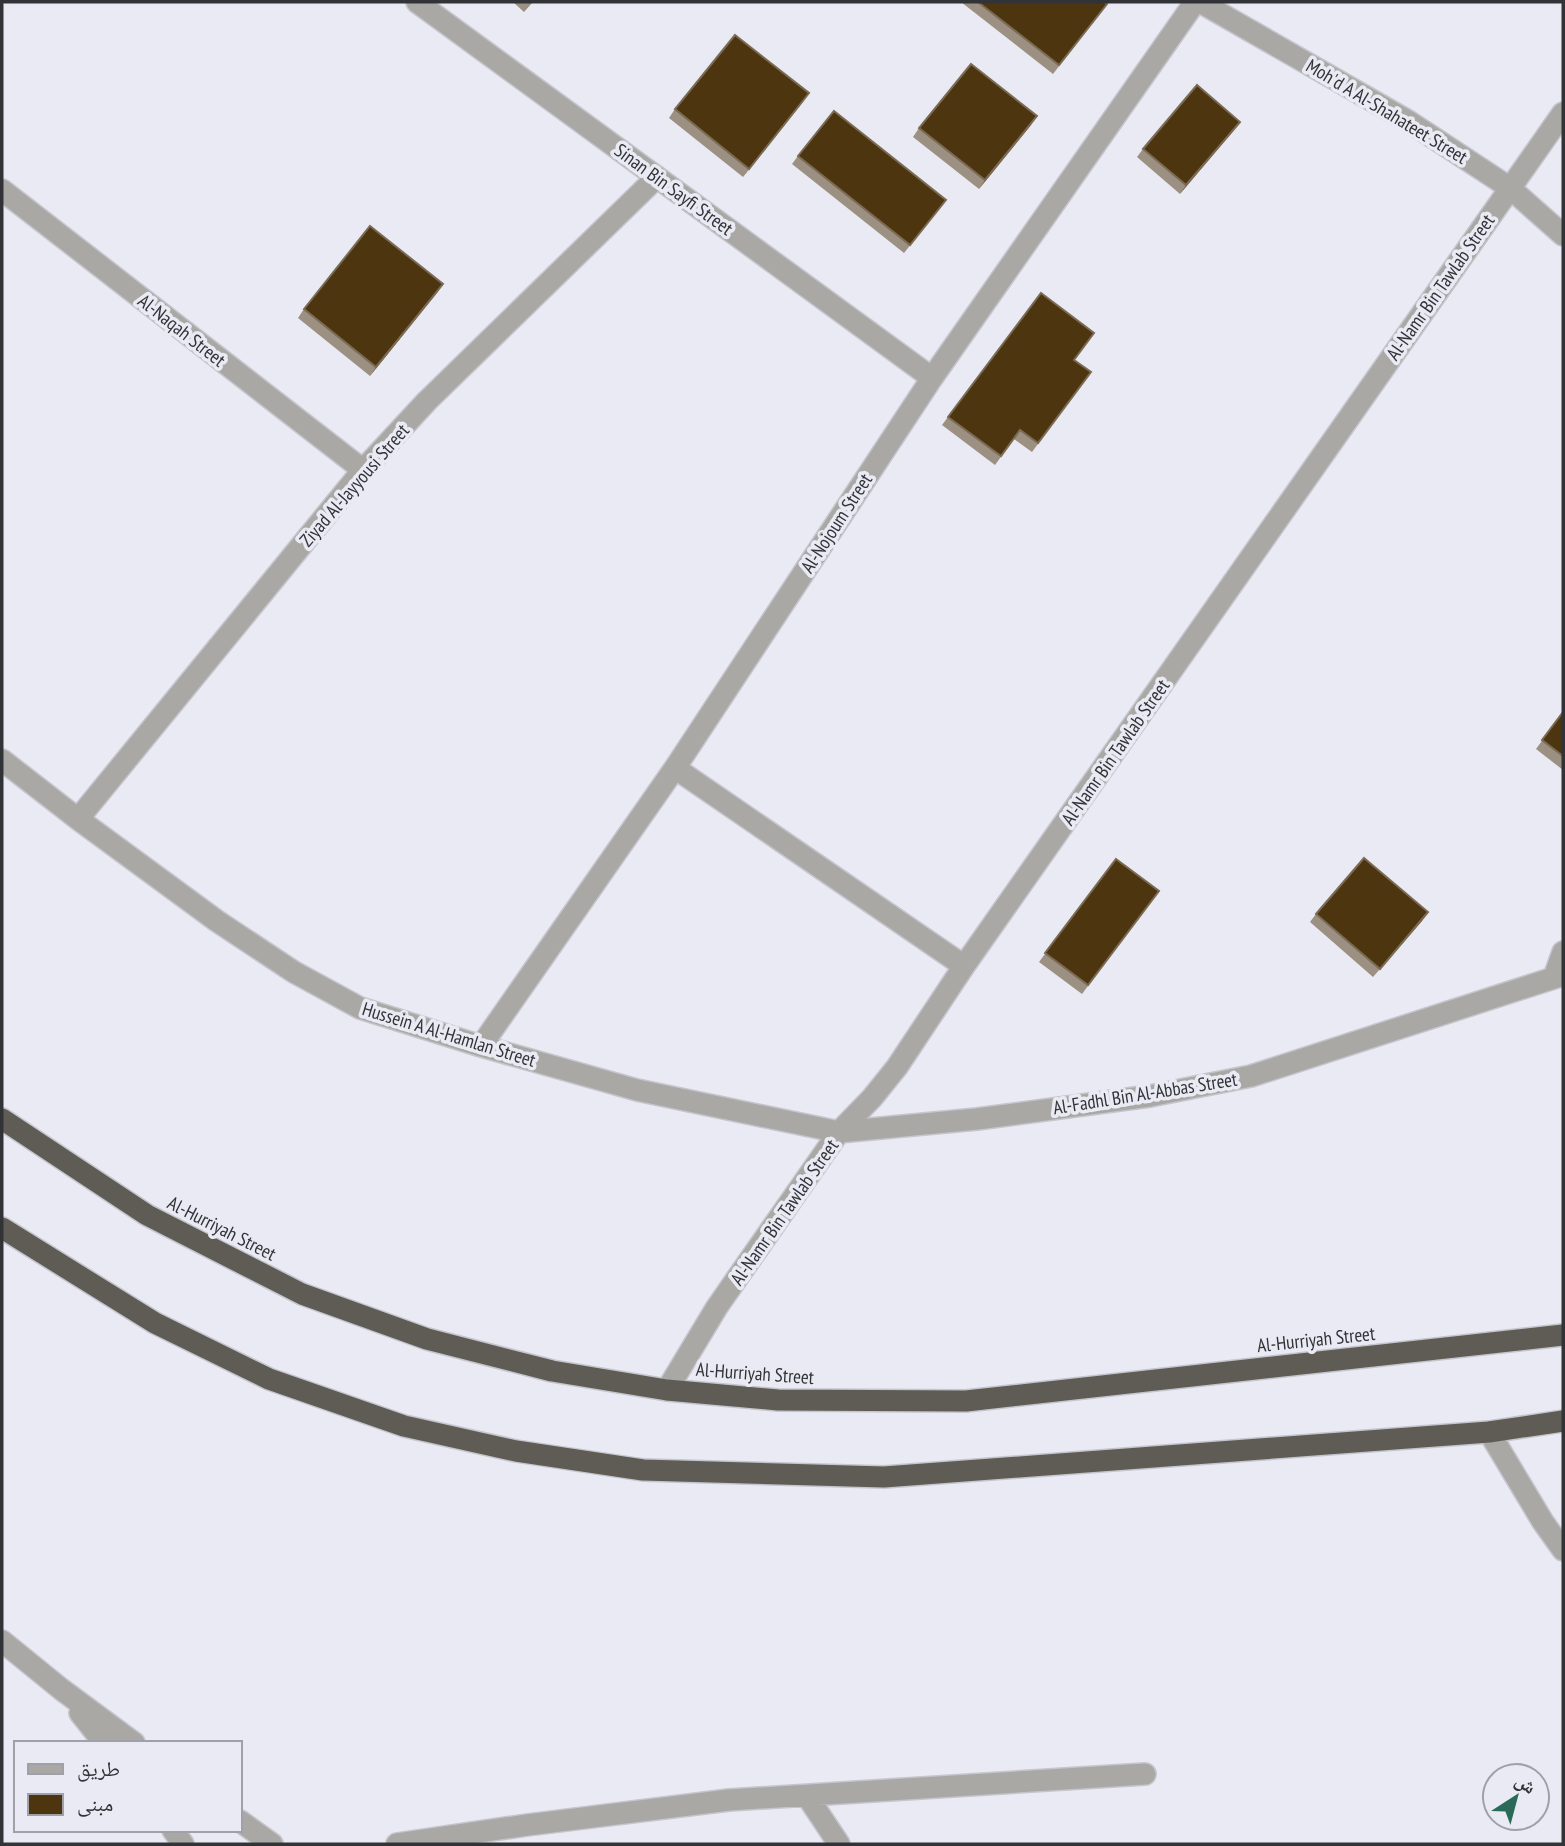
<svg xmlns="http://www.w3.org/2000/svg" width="1565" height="1846" font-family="'PT Sans Narrow','Noto Naskh Arabic',sans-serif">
  <rect width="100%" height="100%" fill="#eaeaf4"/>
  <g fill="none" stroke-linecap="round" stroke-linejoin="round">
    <defs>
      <path id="minor" d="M417,2L932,378
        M1200,2L1408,121L1510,188L1563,235
        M2,190L363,470
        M2,760L78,819L217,921L294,972L360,1008L481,1046L637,1090L839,1132L977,1119L1150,1096L1251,1076L1563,975
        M675,768L964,966
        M78,819L363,470L427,401L657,177
        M1554,977L1563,952
        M481,1046L675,768L932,378L1195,2
        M667,1390L717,1307L839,1132L872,1098L897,1067L964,966L1563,113
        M1489,1432L1543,1522L1563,1550
        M2,1641L61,1689L134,1743
        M80,1713L104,1743
        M807,1796L839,1844
        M240,1821L272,1844
        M173,1830L183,1844
        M397,1844L527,1825L729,1800L1145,1774"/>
      <path id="highway" d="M2,1119L147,1215L302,1294L427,1339L552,1371L667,1390L778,1400L966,1401L1563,1335
        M2,1228L155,1323L269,1379L404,1426L516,1451L643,1470L884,1477L1489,1432L1563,1421"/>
    </defs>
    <use href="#minor" stroke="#c5c5ce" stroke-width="24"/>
    <use href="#highway" stroke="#c5c5ce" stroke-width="24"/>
    <use href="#minor" stroke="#a9a8a4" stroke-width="21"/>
    <use href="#highway" stroke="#5e5c54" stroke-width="21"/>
  </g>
  <path fill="#9b9082" d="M513,2H533L524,12Z
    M961,2H1104L1107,4L1053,74Z
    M809,93L743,177L669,118L675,109Z
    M1240,122L1180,194L1137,157L1143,149Z
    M1031,125L979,189L913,137L919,128Z
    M798,156L946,200L904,253L792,164Z
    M443,284L370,376L298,318L304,309Z
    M1041,293L1074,360L1091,372L1032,452L1014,439L995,465L942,425Z
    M1563,712V770L1536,749Z
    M1116,859L1159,891L1082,994L1039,962Z
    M1316,914L1422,921L1373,977L1310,922Z"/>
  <path fill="#7b6b54" d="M809,93L803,102L743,177L749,169Z
    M1037,116L1031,125L979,189L985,180Z
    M1240,122L1234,130L1180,194L1186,185Z
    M443,284L437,293L370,376L376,367Z
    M1428,912L1422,921L1373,977L1380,969Z"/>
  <path fill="#4c350f" stroke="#7b6b54" stroke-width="2" d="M978,2H1104L1107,4L1059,65Z
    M735,35L809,93L749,169L675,109Z
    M971,64L1037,116L985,180L919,128Z
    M1197,85L1240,122L1186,185L1143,149Z
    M834,111L946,200L910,245L798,156Z
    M370,226L443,284L376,367L304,309Z
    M1041,293L1094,333L1074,360L1091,372L1038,443L1020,430L1001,456L948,417Z
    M1563,712V756L1542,740Z
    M1364,858L1428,912L1380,969L1316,914Z
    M1116,859L1159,891L1088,985L1045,953Z"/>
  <g text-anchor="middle" stroke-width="7" stroke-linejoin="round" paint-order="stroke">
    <g font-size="19" fill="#323336" stroke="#eaeaf4">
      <text transform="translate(1387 111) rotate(31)" y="7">Moh'd A Al-Shahateet Street</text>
      <text transform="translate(674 189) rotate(36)" y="7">Sinan Bin Sayfi Street</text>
      <text transform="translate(1440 287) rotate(-55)" y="7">Al-Namr Bin Tawlab Street</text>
      <text transform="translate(182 330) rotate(38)" y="7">Al-Naqah Street</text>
      <text transform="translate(354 485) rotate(-49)" y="7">Ziyad Al-Jayyousi Street</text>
      <text transform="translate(836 523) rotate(-57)" y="7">Al-Nojoum Street</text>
      <text transform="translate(1115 752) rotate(-55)" y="7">Al-Namr Bin Tawlab Street</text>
      <text transform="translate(449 1034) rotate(17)" y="7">Hussein A Al-Hamlan Street</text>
      <text transform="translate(1145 1093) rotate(-9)" y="7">Al-Fadhl Bin Al-Abbas Street</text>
      <text transform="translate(784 1212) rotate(-55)" y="7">Al-Namr Bin Tawlab Street</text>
      <text transform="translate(222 1228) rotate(27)" y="7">Al-Hurriyah Street</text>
      <text transform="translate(1316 1339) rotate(-6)" y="7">Al-Hurriyah Street</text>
      <text transform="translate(755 1373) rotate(4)" y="7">Al-Hurriyah Street</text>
    </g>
  </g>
  <rect width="1565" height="1846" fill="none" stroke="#323336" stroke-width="7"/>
  <rect x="14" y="1741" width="228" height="91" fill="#eaeaf4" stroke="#a0a1a8" stroke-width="2"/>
  <rect x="28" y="1764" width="35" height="10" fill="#a9a8a4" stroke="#a0a1a8" stroke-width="2"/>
  <text x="77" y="1776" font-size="21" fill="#323336">طريق</text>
  <rect x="28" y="1794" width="35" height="21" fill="#4c350f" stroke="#a0a1a8" stroke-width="2"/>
  <text x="77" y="1811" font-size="21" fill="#323336">مبنى</text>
  <g transform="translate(1516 1797) rotate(36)"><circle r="33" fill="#eaeaf4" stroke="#a0a1a8" stroke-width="2"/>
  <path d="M0-5L12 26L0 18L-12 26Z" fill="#2a6a58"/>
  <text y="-10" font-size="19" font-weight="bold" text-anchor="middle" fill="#323336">ش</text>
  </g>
</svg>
